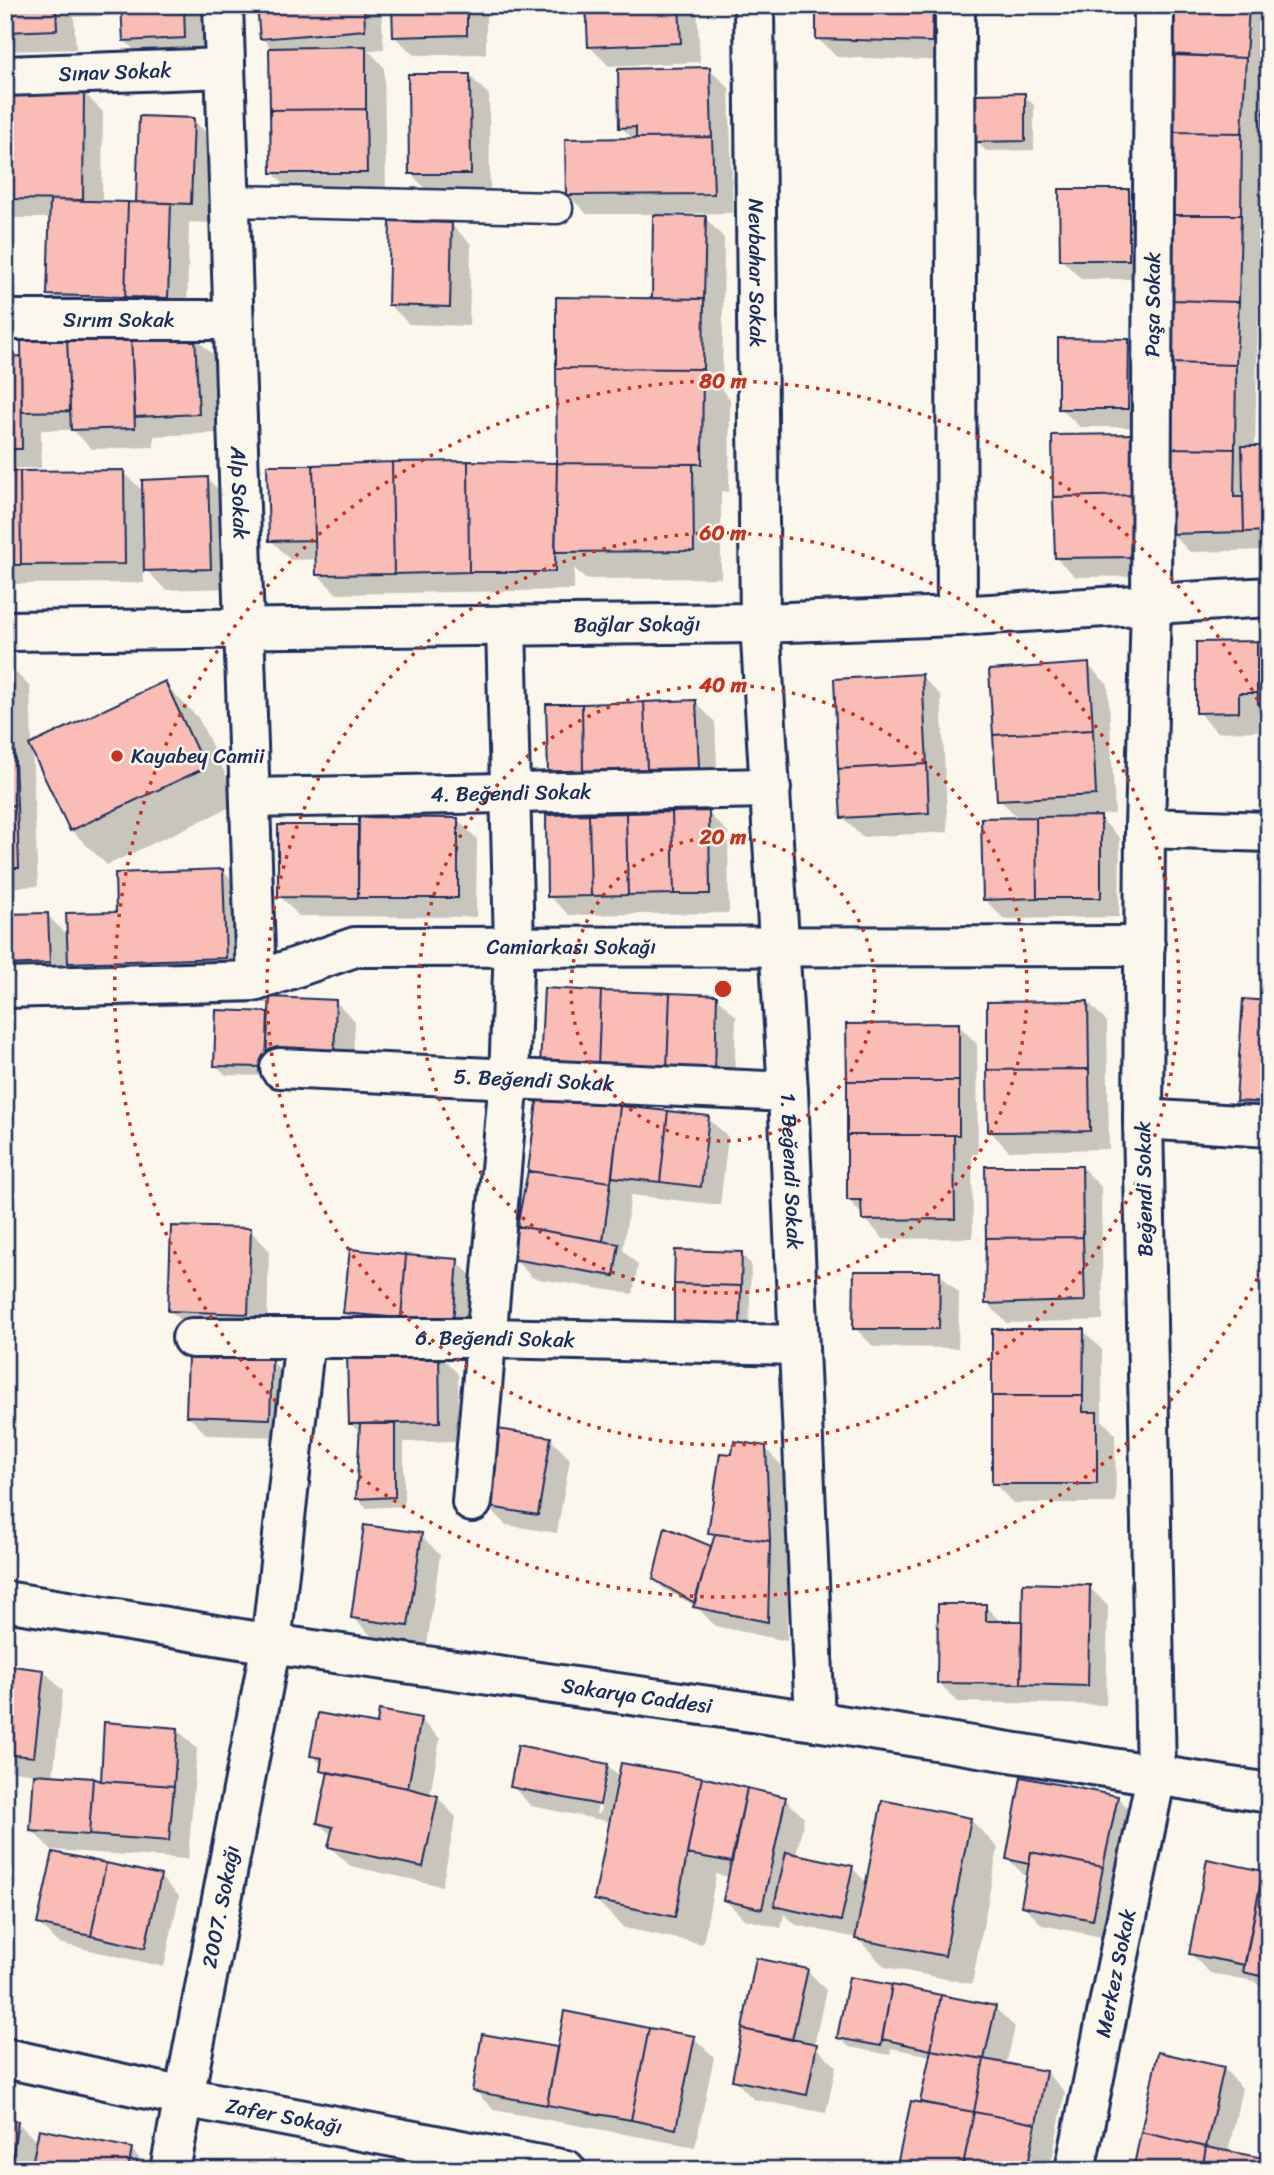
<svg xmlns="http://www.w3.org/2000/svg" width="1274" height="2175" font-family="Sriracha,sans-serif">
  <rect width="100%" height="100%" fill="#fbf7ec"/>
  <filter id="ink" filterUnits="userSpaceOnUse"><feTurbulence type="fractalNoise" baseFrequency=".0143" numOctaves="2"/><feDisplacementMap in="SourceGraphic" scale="14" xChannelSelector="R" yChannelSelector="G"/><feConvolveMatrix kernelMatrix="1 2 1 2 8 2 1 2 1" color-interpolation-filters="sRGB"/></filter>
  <g filter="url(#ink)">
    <path fill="#0003" fill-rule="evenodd" d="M5,5H201L204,57L144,60L124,40L123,15L74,17L76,49L5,51Z
      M259,5H381L384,49L368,50L384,67L386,191L292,192L272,172L273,50L262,38Z
      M394,5H486V54L414,55L394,36Z
      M588,5H697L700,62L609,66L589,46Z
      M818,5H944L951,61L837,57L817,38Z
      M1248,6L1267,26L1265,81H1269V133L1262,127L1255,448H1269V550L1190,552L1171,533L1169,53Z
      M709,68L729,88L733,213L661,214V217L705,218L724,238L722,390L730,399L729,492L721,491V578L585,579L574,568V590L337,594L318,575L317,559L290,560L271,540L269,467L468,463L557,465L558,299L653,300L655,214H587L568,195L634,140L621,127Z
      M470,76L489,95L490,192L430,193L410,173Z
      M5,92L84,93L103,112L102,202L138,203L141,118L193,120L213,139L210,223L189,222L187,317L69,313L49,294L51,218H5Z
      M1024,95L1034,105V150L986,151L976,141Z
      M1129,191L1148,211V279H1081L1061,259Z
      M451,224L471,244L469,326L409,324L390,305Z
      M195,337L214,356L218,433L154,436V447L92,449L73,430H41V468H5V358H23L22,341Z
      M1128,340L1148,360L1147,427H1080L1060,408Z
      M1054,437L1157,576L1076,577L1056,558Z
      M123,472L144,492L208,479L227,499L230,588L166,590L143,567L144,583L5,584V473Z
      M1198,643H1269V712H1258V731L1217,732L1198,712Z
      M1088,665L1108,685L1115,814L1097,815L1120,838L1119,917L1004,919L984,899L1019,819L999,799Z
      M5,668H11L30,687L32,745L164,683L199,719L239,803L107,865L71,830L32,747L38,886L5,888Z
      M921,676L941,696L948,832L862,837L842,817Z
      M695,702L715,722L718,786L560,781L550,771Z
      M708,813L728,832L729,913L569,915L549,896Z
      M457,819L477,839L476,917L299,916L280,896L279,827H360Z
      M223,871L268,916L270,999L336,1002L355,1021L352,1078L226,1075L216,1065L267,1014L270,1016L271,1003L115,1008L67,960L68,982L5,984V916L47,915L69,937L118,914Z
      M716,997L736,1016L734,1090L562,1085Z
      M1088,1002L1107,1022L1109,1149L1009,1151L990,1131Z
      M1269,1003V1121L1257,1120L1238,1100Z
      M958,1025L977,1044L978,1154H972L973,1238L883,1239L849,1200Z
      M539,1096L708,1118L728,1137L720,1205L631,1195L623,1250L638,1265L633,1294L533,1278L514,1259L529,1172Z
      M1082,1167L1101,1187L1103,1320L1007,1323L987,1303Z
      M250,1230L269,1250L267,1333L189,1330L170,1310Z
      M741,1254L751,1264L749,1334L685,1333Z
      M457,1261L476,1281L472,1341L364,1332L344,1312Z
      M939,1273L959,1293L958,1348L874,1347L855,1328Z
      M1083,1330L1102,1350V1420L1115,1434L1116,1503H1013L994,1483Z
      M439,1354L458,1374L459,1441L404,1442V1506L367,1508L358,1499L361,1434L350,1423Z
      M271,1360L290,1380L288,1437L207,1435L188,1416Z
      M550,1439L570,1459L557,1533L506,1525L486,1505Z
      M765,1448L784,1468L788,1562L787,1641L715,1626L696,1606L664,1589L654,1579L710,1547L712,1549L716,1538L710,1532L733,1456Z
      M421,1535L440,1555L427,1645L373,1637L353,1618Z
      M1089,1587L1108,1606L1106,1705L958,1702L938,1682L985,1606L1002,1623H1024Z
      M5,1646L9,1649L6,1667L44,1671L63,1691L53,1777L102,1784L177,1729L197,1749L188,1859L52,1850L32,1831L36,1774L5,1770Z
      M420,1719L440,1739L430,1795L437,1797L456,1817L442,1886L350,1866L330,1847L332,1836L319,1823L328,1777L322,1770L323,1766L312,1755L378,1726Z
      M607,1765L620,1778L785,1799L804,1818L796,1856L852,1868L868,1884L970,1819L998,1848L972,1984L885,1967L857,1938L796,1925L784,1914L781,1928L744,1919L725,1900L730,1877L716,1874L703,1944L624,1928L596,1900L611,1822L531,1806L512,1786ZM603,1778H607L600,1814H596Z
      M1117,1797L1137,1817L1112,1939L1042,1925L1023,1905L1028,1879L1008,1859Z
      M1269,1873V1992L1264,1991L1254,1981L1210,1973L1190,1953Z
      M160,1877L179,1896L164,1967L59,1943L39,1924Z
      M807,1970L826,1990L814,2046L836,2066L826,2113L753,2099L734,2079Z
      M995,2008L1015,2027L1006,2065L1046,2072L1065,2092L1050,2170H897L921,2104L931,2056L891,2048L890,2055L849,2047L839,2037Z
      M483,2036L558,2049L694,2038L714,2057L695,2147L494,2110L474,2090Z
      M1223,2068L1242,2088L1228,2153L1135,2170Z
      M17,2122L38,2143L131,2149L150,2170H5Z"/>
    <path fill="#f9bdb6" stroke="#1b2f5e" stroke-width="2" d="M5,5H56L57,30L5,32Z
      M121,5H184L185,38L123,41Z
      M257,5H364L365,30L260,39Z
      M392,5H467V35L393,37Z
      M586,5H679L681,43L588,47Z
      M816,5H933L932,42L816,39Z
      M1168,5H1249L1246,58L1167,54Z
      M366,46V109L270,110L269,48Z
      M1173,55L1246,58L1242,133L1172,132Z
      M710,67L712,137L636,138V127L619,128L618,69Z
      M408,74H470L471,174H409Z
      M1265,79L1269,80V131L1263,130Z
      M5,90L84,91L83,200L5,199Z
      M1025,93V141L975,142L974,94Z
      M366,109L367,173H271L270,110Z
      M139,116L194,118L191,204L136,202Z
      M1172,132L1242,133L1241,215H1171Z
      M712,137L714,194L566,195L565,139Z
      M1059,189H1129V260H1060Z
      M50,200L128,202L125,297L47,295Z
      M128,202L171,203L168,298L125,297Z
      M653,215L706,216L704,299L652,298Z
      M1171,215H1241L1239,302L1170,300Z
      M390,221L452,223L450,307L388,305Z
      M556,297L704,299L703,369L556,368Z
      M1170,300L1239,302L1236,365L1170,363Z
      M131,335H195L199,414L135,417Z
      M131,335L135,428L71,430L67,338Z
      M67,338L70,411L22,412L21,339Z
      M1058,338L1129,339L1128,409H1058Z
      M21,356L22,449H5V357Z
      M1170,363L1236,365L1235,449L1169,448Z
      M556,368L703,369L702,464L557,463Z
      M1137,434L1138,495L1053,497L1052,435Z
      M1242,446H1269V531L1244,532Z
      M1169,448L1235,449L1234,497H1243L1244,532L1169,534Z
      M468,461L557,463L555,572H469Z
      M468,461L469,572L394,574L392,462Z
      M392,462L394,574L316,575L313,465Z
      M557,463L693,464L694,551L555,552Z
      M267,465H313L315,540L269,541Z
      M124,470L125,564L21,565L20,471Z
      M5,471H20L21,565H5Z
      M208,477L211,569L144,571L142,480Z
      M1138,495V557L1055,558L1053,497Z
      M1257,641H1269V703L1258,704Z
      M1257,641V693H1239V712L1196,713V642Z
      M1089,663L1093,730L993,735L989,670Z
      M5,666H11L14,742H5Z
      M922,674L927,764L838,769L834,679Z
      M165,681L205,768L70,831L29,745Z
      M696,700L699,768L647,769L644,702Z
      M644,702L647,769L583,771L582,704Z
      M546,704H582L583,771L548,772Z
      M1093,730L1096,795L997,800L993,735Z
      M5,742H14L17,805L5,806Z
      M927,764L929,813L841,818L838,769Z
      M17,805L19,868H5V806Z
      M709,811L710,894H674L672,812Z
      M672,812L674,894L628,895L626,813Z
      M626,813L628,895L591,896L589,814Z
      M589,814L591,896L547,897L546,815Z
      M1101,816V898H1037L1036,817Z
      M359,817L458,818V898H358Z
      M1036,817L1037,898L983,900L981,818Z
      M278,825H358V898L278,897Z
      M223,869L226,958L68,963L66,913L116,912L115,873Z
      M48,913L50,963L5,965V914Z
      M544,988L601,991L598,1068L540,1067Z
      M601,991L670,993L667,1070L598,1068Z
      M670,993L717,995L715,1071L667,1070Z
      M270,997L336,1000L334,1060L266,1056Z
      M1243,999L1269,1001V1103L1236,1101Z
      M1088,1001L1089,1069L987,1070V1002Z
      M216,1010L268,1012L266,1067L214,1066Z
      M959,1023V1081H847L846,1024Z
      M1089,1069L1090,1131L988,1132L987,1070Z
      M847,1081H959V1135H847Z
      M538,1094L620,1106L611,1182L528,1171Z
      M620,1106L668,1111L660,1182L612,1177Z
      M668,1111L709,1116L701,1187L660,1182Z
      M847,1135H954L955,1219L862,1220L861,1200H847Z
      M985,1166H1082L1083,1237L986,1238Z
      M528,1171L611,1182L603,1241L517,1226Z
      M171,1226L251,1228L248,1314L168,1311Z
      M517,1226L619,1244L614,1276L512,1259Z
      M1083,1237L1085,1301L985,1304L986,1238Z
      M350,1249L406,1255L401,1318L343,1313Z
      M675,1250L742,1252L741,1286L674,1284Z
      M406,1255L458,1259L453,1323L401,1318Z
      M854,1271H940L939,1329H853Z
      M674,1284L741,1286L740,1325L674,1324Z
      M992,1329H1084L1083,1396H992Z
      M439,1352L440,1422L349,1424L347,1355Z
      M188,1356L272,1359L270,1419L186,1416Z
      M992,1396H1083V1412H1097V1484H992Z
      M395,1423V1497L356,1499L360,1424Z
      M497,1429L551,1437L538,1515L484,1506Z
      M734,1441L766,1446L770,1541L708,1533L720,1453L732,1454Z
      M364,1525L422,1533L408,1626L351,1618Z
      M665,1527L711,1546L695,1603L653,1579Z
      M715,1534L770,1541L768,1622L693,1607Z
      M1023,1583L1090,1585L1088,1686L1021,1684Z
      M938,1604H986V1621H1022L1021,1684L937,1683Z
      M5,1665L44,1670L34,1757L5,1754Z
      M379,1710L421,1718L408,1788L320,1771L322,1758L310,1756L318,1713L377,1724Z
      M104,1722L178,1728L174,1786L101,1781Z
      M518,1745L608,1764L600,1805L510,1787Z
      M621,1763L702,1777L675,1917L594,1900Z
      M328,1772L408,1788L438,1796L423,1867L328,1847L333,1827L317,1823Z
      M34,1774L93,1778L89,1835L30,1831Z
      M702,1777L747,1788L732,1862L687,1854Z
      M1021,1777L1118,1796L1103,1867L1031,1852L1029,1864L1006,1859Z
      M93,1778L101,1781L174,1786L169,1841L89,1835Z
      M747,1788L786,1797L762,1909L723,1900Z
      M882,1800L971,1818L945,1956L855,1939Z
      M53,1852L106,1863L91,1936L37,1924Z
      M786,1852L853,1866L841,1921L774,1906Z
      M1031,1852L1103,1867L1093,1920L1021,1906Z
      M1207,1859L1263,1871L1245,1965L1189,1954Z
      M106,1863L161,1875L145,1948L91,1936Z
      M1263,1871L1269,1872V1978L1243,1972Z
      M756,1958L808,1969L792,2040L742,2029Z
      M849,1977L892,1985L881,2046L837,2038Z
      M892,1985L941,1995L931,2050L882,2039Z
      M941,1995L996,2006L984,2059L931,2050Z
      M564,2011L649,2028L631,2120L547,2105Z
      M649,2028L695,2036L676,2129L631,2120Z
      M742,2029L817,2044L807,2095L732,2080Z
      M482,2034L557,2047L547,2105L472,2091Z
      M931,2050L984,2059L974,2112L920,2102Z
      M1158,2052L1224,2067L1206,2147L1141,2132Z
      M984,2059L1046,2071L1036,2124L974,2112Z
      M911,2101L974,2112L962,2170H896Z
      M974,2112L1036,2124L1027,2170H962Z
      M5,2119L18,2121L10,2170H5Z
      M39,2129L132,2148L128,2170H31Z
      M1141,2132L1206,2147L1202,2170H1133Z
      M1206,2147L1269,2159V2170H1202Z"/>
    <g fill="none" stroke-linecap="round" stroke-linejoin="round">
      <defs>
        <path id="service" d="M229,201L557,208"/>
        <g id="minor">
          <path id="s1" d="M223,5L256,981"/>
          <path id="s2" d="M754,5L760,623L788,1092L815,1721"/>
          <path d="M955,5L957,616"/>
          <path id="s3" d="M5,76L225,68"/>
          <path id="s4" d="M5,320H233"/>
          <path id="s5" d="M250,798L771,788"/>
          <path d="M1145,828L1269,832"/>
          <path id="s6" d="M5,988L256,981L355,947L1145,946"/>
          <path id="s7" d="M280,1068L788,1092"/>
          <path d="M1143,1119L1269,1127"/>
          <path id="s8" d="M192,1338H485L798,1345"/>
          <path d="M472,1502L509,1078L514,946L506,625"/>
          <path id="s9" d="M5,2058L184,2097L566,2170"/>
          <path id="s10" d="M170,2170L271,1644L305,1338"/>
          <path id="s11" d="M1075,2170L1156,1776L1143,1119L1145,828L1151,603L1154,5"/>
        </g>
        <g id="tertiary">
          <path id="s12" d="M5,1601L271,1644L815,1721L1269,1793"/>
        </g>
        <g id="secondary">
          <path id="s13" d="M5,631L760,623L957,616L1269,597"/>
        </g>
      </defs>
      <use href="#service" stroke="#1b2f5e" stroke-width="35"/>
      <use href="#minor" stroke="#1b2f5e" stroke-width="44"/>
      <use href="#tertiary" stroke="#1b2f5e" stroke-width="44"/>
      <use href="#secondary" stroke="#1b2f5e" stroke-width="44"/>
      <use href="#service" stroke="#fbf7ec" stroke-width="30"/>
      <use href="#minor" stroke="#fbf7ec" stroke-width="38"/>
      <use href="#tertiary" stroke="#fbf7ec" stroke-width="38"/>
      <use href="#secondary" stroke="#fbf7ec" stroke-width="38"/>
    </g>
  </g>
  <g fill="none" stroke="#c8321e" stroke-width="3.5" stroke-dasharray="3.5 7">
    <circle cx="723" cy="989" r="152"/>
    <circle cx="723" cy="989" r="304"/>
    <circle cx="723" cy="989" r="456"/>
    <path d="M1267 1260A608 608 0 1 1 1267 718"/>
  </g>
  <circle fill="#c8321e" stroke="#fbf7ec" stroke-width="2.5" cx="117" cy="756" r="7"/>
  <g text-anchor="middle" stroke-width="5" stroke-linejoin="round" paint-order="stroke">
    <g font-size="21" fill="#1b2f5e" stroke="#fbf7ec">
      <text dy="7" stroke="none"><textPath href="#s3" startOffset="110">Sınav Sokak</textPath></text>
      <text dy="7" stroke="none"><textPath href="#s2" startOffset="268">Nevbahar Sokak</textPath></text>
      <text dy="7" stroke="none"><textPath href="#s11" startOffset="1874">Paşa Sokak</textPath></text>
      <text dy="7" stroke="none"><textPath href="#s4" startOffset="114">Sırım Sokak</textPath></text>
      <text dy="7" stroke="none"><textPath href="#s1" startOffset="488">Alp Sokak</textPath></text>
      <text dy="7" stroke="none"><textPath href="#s13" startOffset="632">Bağlar Sokağı</textPath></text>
      <text dy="7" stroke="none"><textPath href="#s5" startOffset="261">4. Beğendi Sokak</textPath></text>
      <text dy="7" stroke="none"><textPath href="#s6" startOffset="572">Camiarkası Sokağı</textPath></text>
      <text dy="7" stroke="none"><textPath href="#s7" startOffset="254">5. Beğendi Sokak</textPath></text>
      <text dy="7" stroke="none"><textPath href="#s2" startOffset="1167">1. Beğendi Sokak</textPath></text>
      <text transform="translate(1144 1189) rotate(-91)" y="7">Beğendi Sokak</text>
      <text dy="7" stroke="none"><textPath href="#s8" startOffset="303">6. Beğendi Sokak</textPath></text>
      <text dy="7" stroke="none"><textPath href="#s12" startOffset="639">Sakarya Caddesi</textPath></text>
      <text dy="7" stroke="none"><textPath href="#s10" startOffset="268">2007. Sokağı</textPath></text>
      <text dy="7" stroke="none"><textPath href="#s11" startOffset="201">Merkez Sokak</textPath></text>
      <text dy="7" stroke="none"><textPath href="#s9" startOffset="285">Zafer Sokağı</textPath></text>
    </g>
    <g font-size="21" fill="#1b2f5e" stroke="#fbf7ec" text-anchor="start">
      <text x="131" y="763">Kayabey Camii</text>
    </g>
  </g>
  <circle cx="723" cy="989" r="10" fill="#c8321e" stroke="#fbf7ec" stroke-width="3.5"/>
  <g font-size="21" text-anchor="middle" font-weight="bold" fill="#c8321e" stroke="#fbf7ec" stroke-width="5" stroke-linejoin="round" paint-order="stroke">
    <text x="723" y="388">80 m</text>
    <text x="723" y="540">60 m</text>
    <text x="723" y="692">40 m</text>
    <text x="723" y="844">20 m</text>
  </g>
  <rect width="1274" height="2175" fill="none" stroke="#fbf7ec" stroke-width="28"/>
  <rect x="14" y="14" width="1246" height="2147" fill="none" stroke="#1b2f5e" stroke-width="2.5" filter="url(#ink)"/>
</svg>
